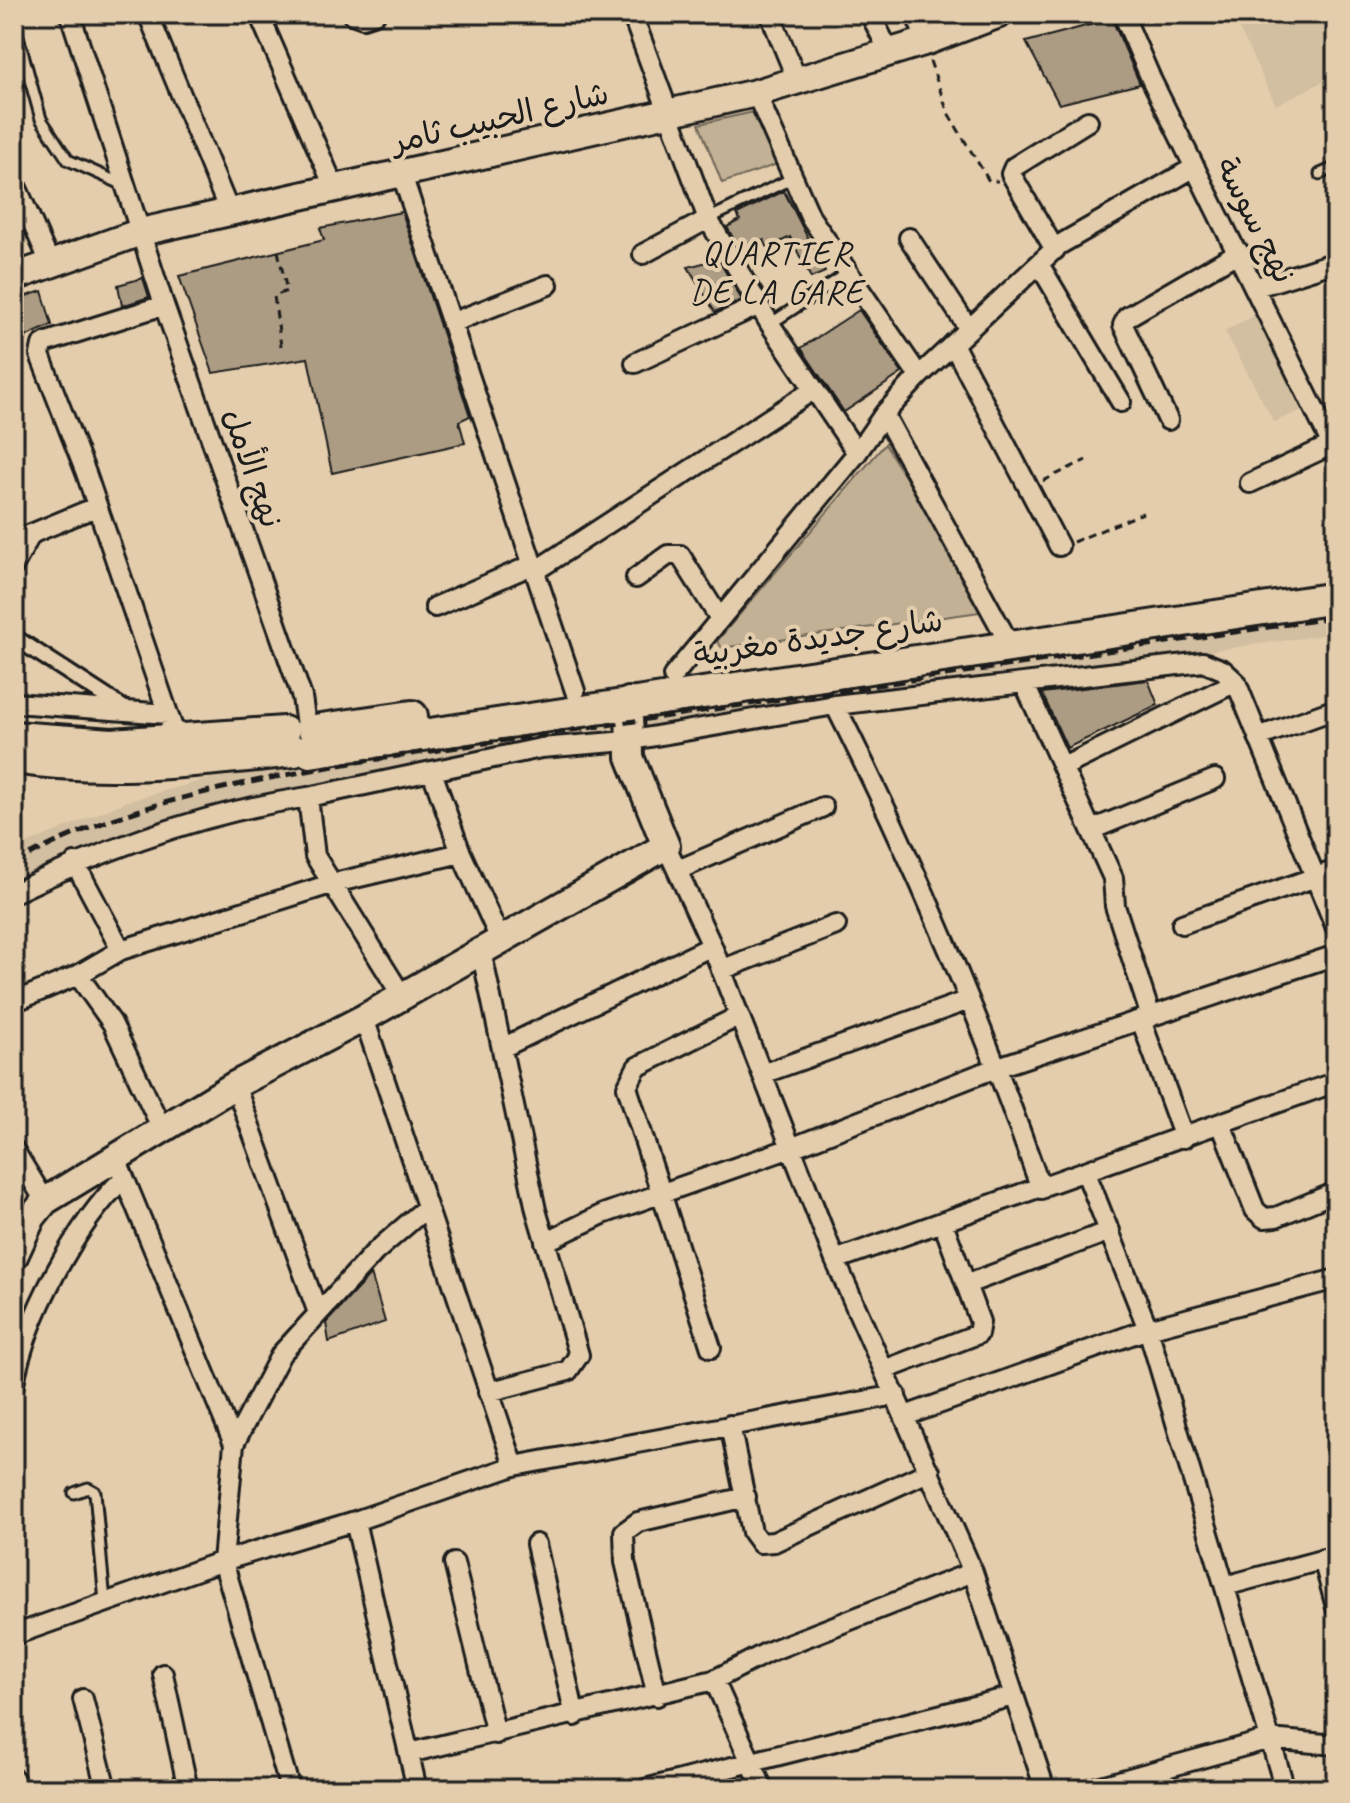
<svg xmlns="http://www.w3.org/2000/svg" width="1350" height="1803" font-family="Caveat,'Playpen Sans Arabic',sans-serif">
  <rect width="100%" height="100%" fill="#e3cdac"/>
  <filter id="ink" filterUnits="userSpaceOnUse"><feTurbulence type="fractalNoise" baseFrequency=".0125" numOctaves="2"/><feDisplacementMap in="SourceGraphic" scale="16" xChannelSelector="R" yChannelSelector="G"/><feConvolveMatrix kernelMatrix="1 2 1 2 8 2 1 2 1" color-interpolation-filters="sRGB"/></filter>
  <g filter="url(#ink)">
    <path fill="#d2bea0" d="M1232,14H1336V75L1276,105Z
      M1261,312L1309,407L1274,422L1225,331Z
      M1336,611V633L1048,674L1046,666L643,729L477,749L373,777L293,790L219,808L14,885V849L128,801L208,779Z"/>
    <path fill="#c2b194" stroke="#6f6658" stroke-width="2" d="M754,112L778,164L722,183L699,124Z
      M885,444L987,611L722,648L717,641Z"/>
    <path fill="#ac9c84" stroke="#1c1c1c" stroke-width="2" d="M1112,19L1140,84L1059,104L1026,42Z
      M784,191L825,272L811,278L790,237L768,248L764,240L741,252L727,227L740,220L737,214Z
      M402,212L470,416L459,421L465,443L332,473L308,358L213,373L179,276L324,240L320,228Z
      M718,259L742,300L715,312L688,267Z
      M143,278L149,297L122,306L118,285Z
      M42,291L52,325L27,336L25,340L14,342V300Z
      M859,310L902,373L844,412L801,348Z
      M1148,680L1158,705L1067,748L1042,693Z
      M371,1274L385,1322L329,1342L326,1323Z"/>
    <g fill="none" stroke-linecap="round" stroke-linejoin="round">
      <defs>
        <path id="service" d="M14,22L41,119L68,160L124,185
          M1320,174L1336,167
          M708,219L793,178
          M770,324L848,273
          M74,1493L88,1488L95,1492L105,1602"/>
        <path id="pedestrian" d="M14,569L34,533
          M14,637L128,711"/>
        <path id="minor" d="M70,14L164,305L302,697L306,725
          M148,14L229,211
          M259,14L335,189
          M352,14L363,18L375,14
          M632,14L708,219L770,324L857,453
          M770,14L798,82
          M870,14L890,53
          M915,14L927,41
          M1123,14L1152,81L1336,453
          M756,93L811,218L919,376
          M402,175L575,691
          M14,181L50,263
          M909,238L969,329
          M1055,250L1011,174L1014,167L1088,121
          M643,254L708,219
          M1039,264L1121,402
          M1257,287L1336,262
          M164,305L47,342L42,345L40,355L86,473L177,740
          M451,323L548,285
          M953,344L1059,546
          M635,363L759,305
          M884,414L1010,645
          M1168,420L1123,325L1127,317L1239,252
          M1250,483L1333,444
          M14,541L96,507
          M535,571L813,390
          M636,578L668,555H680L720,619
          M435,607L532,565
          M673,676L857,453L884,414L919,376L1059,245L1195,167
          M1024,683L1113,878L1115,906L1151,1017
          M14,703L168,714
          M835,705C915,863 983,1023 1041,1189
          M1258,737L1336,709
          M1063,767L1236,682
          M432,772L461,853
          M308,797L541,748L627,741L835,705L1203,662L1223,670L1236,682L1336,928
          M1091,830L1215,779
          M666,846L712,946L835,1260L973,1572L1045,1789
          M75,863L121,950
          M678,870L823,807
          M14,893C106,848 206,812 308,797L315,856L402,996
          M1182,924L1336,870
          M481,950L536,1210L579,1355L568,1371L488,1392
          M721,970L836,925
          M78,975L112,1023L162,1129
          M14,1002L78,975L121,950L334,883L461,853L500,939
          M364,1018L514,1466
          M1141,1020L1184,1138
          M502,1048L712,946
          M762,1074L969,1000
          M235,1085L318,1313
          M1221,1124L1255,1210L1264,1218L1276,1217L1336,1192
          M14,1150L45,1201
          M116,1158L234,1444
          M1086,1173L1148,1329L1285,1789
          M545,1242L603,1214L791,1148L998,1067L1336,955
          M835,1260L1336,1082
          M967,1284L1110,1231
          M711,1348L627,1087L637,1067L739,1016
          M884,1370L978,1334L980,1322L943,1223
          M14,1384C25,1319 76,1223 124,1178
          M905,1416L1148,1329L1336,1279
          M730,1425L752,1532L760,1543L774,1542L930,1471
          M355,1521L417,1789
          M536,1544L575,1716
          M1323,1559L1336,1607
          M454,1563L496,1734
          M1225,1586L1336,1556
          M14,1635L223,1561L355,1521L514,1466L896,1395
          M163,1674L188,1789
          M714,1680L763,1789
          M657,1696L625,1562L624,1532L638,1522L746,1497
          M83,1699L106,1789
          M409,1753L714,1680L768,1652L973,1572
          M14,1779L16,1789
          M290,1789L223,1561L234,1444L281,1354L375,1252L426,1208
          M645,1789L1014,1696
          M1090,1789L1270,1739L1336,1745"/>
        <path id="secondary" d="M14,277L141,232L756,93L927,41L999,14
          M14,1256L32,1217L45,1201L235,1085L364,1018L666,846L630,757L629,701"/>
        <path id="primary" d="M314,730L412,716
          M14,737L112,744L284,732
          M310,752L1336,598
          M14,758C109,773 199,761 294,751"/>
      </defs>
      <use href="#service" stroke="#1c1c1c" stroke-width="15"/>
      <use href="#pedestrian" stroke="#1c1c1c" stroke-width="20"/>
      <use href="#minor" stroke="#1c1c1c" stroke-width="24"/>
      <use href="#secondary" stroke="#1c1c1c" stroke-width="32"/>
      <use href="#primary" stroke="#1c1c1c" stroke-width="36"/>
      <path stroke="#1c1c1c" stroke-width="3" stroke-dasharray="8 6" stroke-linecap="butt" d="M930,61L948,113L989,181H998
        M278,251L287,291L274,296L281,346
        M1043,481L1086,460
        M1073,542L1143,513"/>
      <use href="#service" stroke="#e3cdac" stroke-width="9"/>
      <use href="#pedestrian" stroke="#e3cdac" stroke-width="14"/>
      <use href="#minor" stroke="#e3cdac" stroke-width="18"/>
      <use href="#secondary" stroke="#e3cdac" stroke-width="26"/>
      <use href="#primary" stroke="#e3cdac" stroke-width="30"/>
      <path stroke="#1c1c1c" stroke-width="5" stroke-dasharray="12 6" stroke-linecap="butt" d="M14,864C117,805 235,784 351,763L1336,617"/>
    </g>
  </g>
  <g text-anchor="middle" stroke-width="8" stroke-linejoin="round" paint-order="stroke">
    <g font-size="32" fill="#1c1c1c" stroke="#e3cdac">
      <text transform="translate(500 117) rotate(-13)" y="11">شارع الحبيب ثامر</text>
      <text transform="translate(1256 220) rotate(63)" y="11">نهج سوسة</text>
      <text transform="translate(253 468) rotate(71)" y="11">نهج الأمل</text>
      <text transform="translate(818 637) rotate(-8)" y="11">شارع جديدة مغربية</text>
    </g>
    <g font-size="34" letter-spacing="2" fill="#1c1c1c" stroke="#e3cdac">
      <text x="777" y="264">QUARTIER<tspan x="777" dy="39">DE LA GARE</tspan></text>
    </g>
  </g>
  <rect width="1350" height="1803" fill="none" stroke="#e3cdac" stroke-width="48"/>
  <rect x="24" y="24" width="1302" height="1755" fill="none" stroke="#1c1c1c" stroke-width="3" filter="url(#ink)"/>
</svg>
